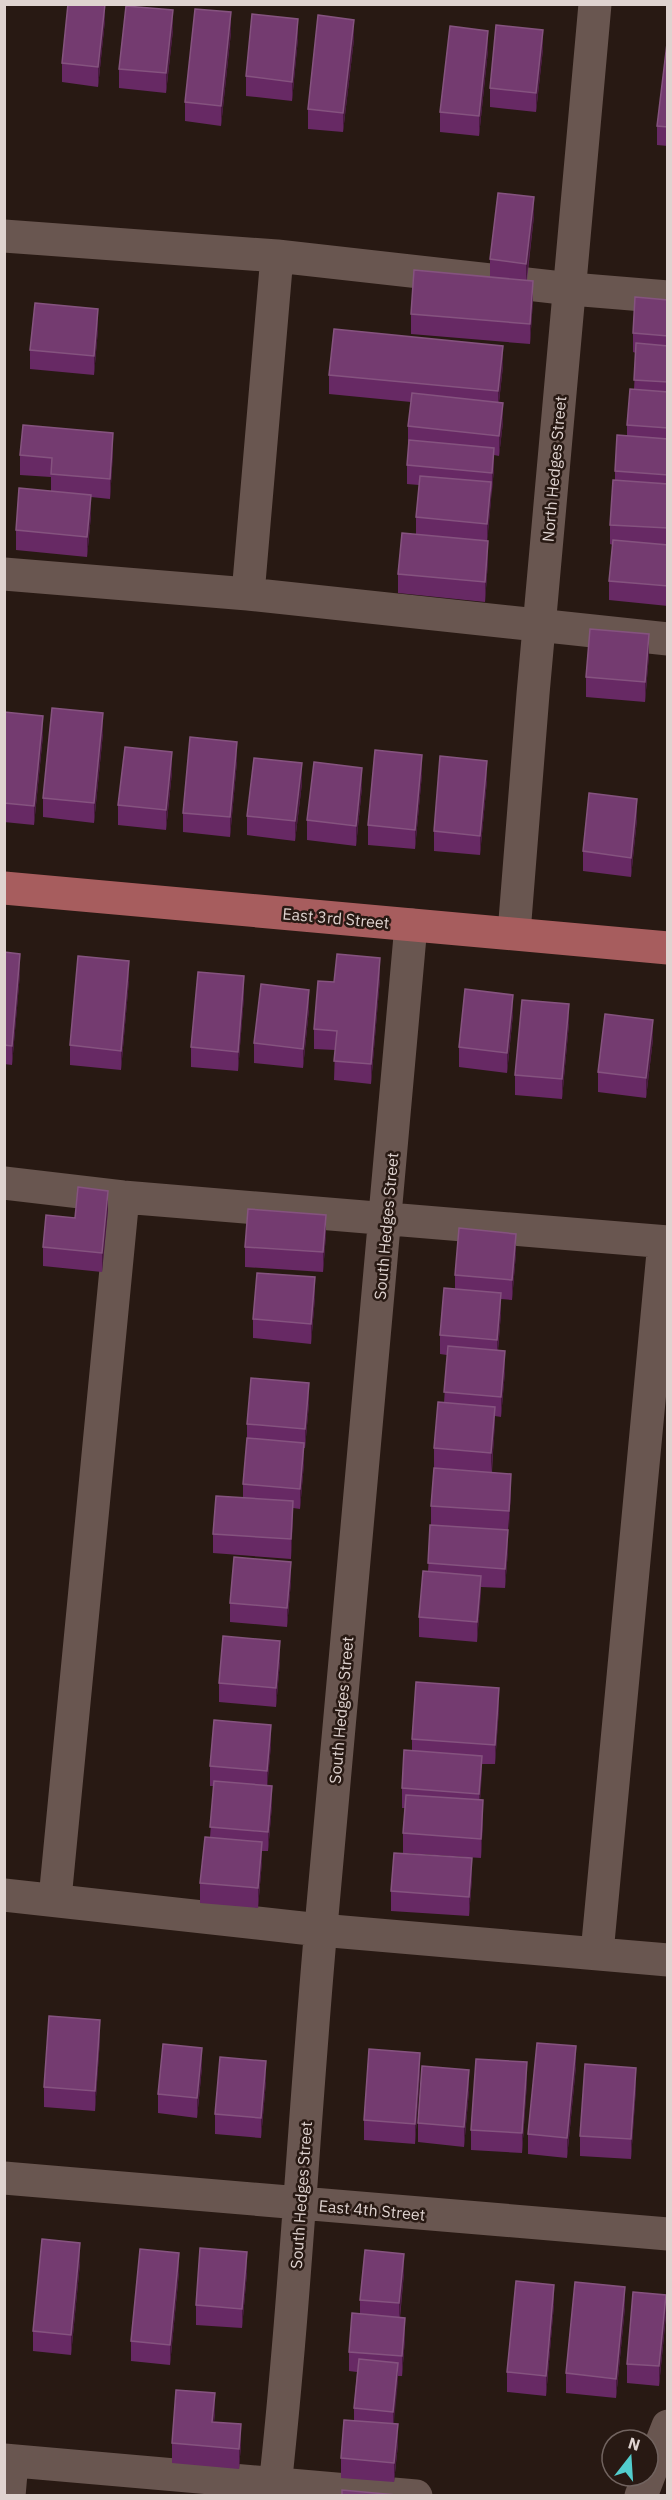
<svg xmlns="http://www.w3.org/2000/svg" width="672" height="2500" font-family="'IBM Plex Sans',sans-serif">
  <rect width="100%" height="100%" fill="#281913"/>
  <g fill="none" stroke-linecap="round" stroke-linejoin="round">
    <path stroke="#695650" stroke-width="33" d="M4,236L277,256L571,289L668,297
      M4,574L248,594L668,639
      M248,594L277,256
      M514,933L533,694L595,4
      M4,1183L123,1197L668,1242
      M4,1895L320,1930L668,1960
      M55,1899L123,1197
      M597,1953L664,1242
      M4,2178L668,2234
      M4,2460L416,2496
      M9,2496L12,2461
      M274,2496C295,2306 304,2117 321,1927C350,1593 384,1260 411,925
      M641,2496L668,2426"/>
    <path stroke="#a75d5e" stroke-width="33" d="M4,888L668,948"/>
  </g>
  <path fill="#672964" d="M105,4V20L98,87L62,82V63Z
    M173,30L166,93L119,88V69Z
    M231,32L221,126L185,121V102Z
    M668,35V146L657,145V126Z
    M298,38L292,101L246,96V76Z
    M354,39L343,132L308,129V109Z
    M543,49L536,112L490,107V88Z
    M488,50L479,136L440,132V112Z
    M534,216L527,280L533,300L530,344L411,334V314L490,277V259Z
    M668,300V606L609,600V581L613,545L610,544V525L615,481V471L627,436V425L634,389L636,353L633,352V333Z
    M98,329L94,375L30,369V350Z
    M503,366L499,402L503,422L499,456L494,455V468L487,541L488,561L485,602L398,593V574L416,534V517L419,485L407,484V465L409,446H408V426L411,402L329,394V375Z
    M113,453L110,499L91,497V515L87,557L16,550V530L51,491V477L20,475V455Z
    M649,654L645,702L586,697V677Z
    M4,712L43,735L34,825L4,822Z
    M103,733L94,823L43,817V798Z
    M237,761L230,837L183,832V813Z
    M172,772L166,830L118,825V805Z
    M422,774L415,849L368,845V825Z
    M487,780L480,855L434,851V831Z
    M302,783L295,841L247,835V816Z
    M362,787L356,846L307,840V820Z
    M637,819L631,877L583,871V851Z
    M4,952L20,973L12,1065L4,1064Z
    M380,978L371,1084L334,1080L335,1050L314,1049V1029L334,982Z
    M129,980L121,1070L70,1065V1045Z
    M244,996L238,1071L191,1067V1047Z
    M309,1009L303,1068L254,1063V1043Z
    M513,1014L507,1073L459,1067V1047Z
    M569,1023L562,1099L515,1095V1075Z
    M653,1039L646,1098L598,1092V1072Z
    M108,1210L102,1272L43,1266V1247L75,1218Z
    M326,1234L323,1272L245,1267V1247Z
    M516,1253L512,1300L501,1299V1313L498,1351L505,1371L501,1417L495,1416L492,1472L511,1493L508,1531V1550L505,1588L481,1587L477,1642L419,1637V1617L428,1571L431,1525V1506L462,1470L434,1468V1448L444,1403L447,1355L440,1354V1335L455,1289V1275Z
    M315,1297L311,1344L253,1338V1319Z
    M309,1403L305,1448H304V1463L300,1509L293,1508L291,1559L213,1553V1534L243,1498V1484L247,1438V1424Z
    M291,1581L287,1627L230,1622V1603Z
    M280,1661L276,1707L219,1702V1683Z
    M499,1708L495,1764H482L480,1800L483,1820L481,1858L403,1853V1833L405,1808H402V1788L412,1751V1739Z
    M271,1745L267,1785L272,1805L268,1851H262V1861L258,1908L200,1903V1883L210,1837L214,1786H210V1766Z
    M472,1878L469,1916L391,1911V1891Z
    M100,2039L95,2111L44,2107V2087Z
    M576,2066L567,2158L528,2154V2134Z
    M202,2067L197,2118L158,2113V2094Z
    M420,2073L415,2144L364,2140V2120Z
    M266,2081L261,2138L215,2134V2114Z
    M527,2082L522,2153L471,2150V2130Z
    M636,2088L631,2159L580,2156V2136Z
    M469,2090L464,2147L418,2142V2123Z
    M80,2263L71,2355L33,2351V2331Z
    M179,2272L170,2365L131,2361V2341Z
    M247,2272L242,2328L196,2325V2305Z
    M404,2273L400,2318L405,2338L402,2376H398L393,2424L398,2444L394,2482L341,2478V2458L354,2421V2408L357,2372L349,2371V2352L360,2314V2300Z
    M554,2304L546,2396L507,2392V2372Z
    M625,2307L616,2398L566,2393V2373Z
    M666,2315L659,2386L627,2383V2364Z
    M215,2413L214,2422L241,2444L239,2469L172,2463V2443Z"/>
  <path fill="#481b3f" d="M105,4V20L98,87V67Z
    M173,10V30L166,93V73Z
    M231,12V32L221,126V106Z
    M298,19V38L292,101V82Z
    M354,20V39L343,132V113Z
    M543,30V49L536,112V93Z
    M488,31V50L479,136V116Z
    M534,197V216L526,283V264Z
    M533,281V300L530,344V324Z
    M98,309V329L94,375V356Z
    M503,346V366L498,411V391Z
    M503,403V422L499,456V436Z
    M113,433V453L110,499V479Z
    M494,448V468L492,493V473Z
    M491,482V502L487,544V524Z
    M91,495V515L87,557V537Z
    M488,541V561L485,602V582Z
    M649,634V654L645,702V682Z
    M103,713V733L94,823V803Z
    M43,716V735L34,825V806Z
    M237,742V761L230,837V817Z
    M172,752V772L166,830V810Z
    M422,755V774L415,849V830Z
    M487,761V780L480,855V836Z
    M302,763V783L295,841V821Z
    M362,768V787L356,846V826Z
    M637,799V819L631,877V858Z
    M20,954V973L12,1065V1046Z
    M380,958V978L371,1084V1064Z
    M129,961V980L121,1070V1051Z
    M244,976V996L238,1071V1052Z
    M309,990V1009L303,1068V1049Z
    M513,995V1014L507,1073V1053Z
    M569,1004V1023L562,1099V1079Z
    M653,1020V1039L646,1098V1078Z
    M108,1191V1210L102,1272V1253Z
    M326,1215V1234L323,1272V1252Z
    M516,1234V1253L512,1300V1280Z
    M315,1277V1297L311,1344V1324Z
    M501,1293V1313L497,1359V1340Z
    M505,1351V1371L501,1417V1397Z
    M309,1383V1403L305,1448V1429Z
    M495,1407V1427L491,1473V1453Z
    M304,1443V1463L300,1509V1489Z
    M511,1474V1493L509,1531V1511Z
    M293,1501V1521L291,1559V1539Z
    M508,1530V1550L505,1588V1569Z
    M291,1562V1581L287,1627V1608Z
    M481,1576V1595L477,1642V1622Z
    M280,1641V1661L276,1707V1688Z
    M499,1688V1708L495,1764V1745Z
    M271,1725V1745L267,1791V1771Z
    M482,1756V1775L479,1814V1794Z
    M272,1786V1805L268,1851V1832Z
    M483,1800V1820L481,1858V1839Z
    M262,1842V1861L258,1908V1888Z
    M472,1858V1878L469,1916V1897Z
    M100,2020V2039L95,2111V2091Z
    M576,2046V2066L567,2158V2138Z
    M202,2048V2067L197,2118V2098Z
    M420,2053V2073L415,2144V2124Z
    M266,2061V2081L261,2138V2118Z
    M527,2062V2082L522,2153V2133Z
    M636,2068V2088L631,2159V2139Z
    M469,2070V2090L464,2147V2127Z
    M80,2243V2263L71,2355V2335Z
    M247,2252V2272L242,2328V2309Z
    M179,2253V2272L170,2365V2345Z
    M404,2254V2273L399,2323V2303Z
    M554,2285V2304L546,2396V2376Z
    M625,2287V2307L616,2398V2379Z
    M666,2295V2315L659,2386V2366Z
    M405,2318V2338L402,2376V2356Z
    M398,2363V2382L393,2432V2412Z
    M215,2393V2413L212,2442V2422Z
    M241,2424V2444L239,2469V2449Z
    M398,2424V2444L394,2482V2463Z"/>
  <path fill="#743b70" stroke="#85537f" stroke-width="1.5" d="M68,4H105L98,67L62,63Z
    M126,6L173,10L166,73L119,69Z
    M195,9L231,12L221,106L185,102Z
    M252,14L298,19L292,82L246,76Z
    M318,15L354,20L343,113L308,109Z
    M496,25L543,30L536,93L490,88Z
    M450,26L488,31L479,116L440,112Z
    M668,35V127L657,126Z
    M498,193L534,197L526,264L490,259Z
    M414,270L533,281L530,324L411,314Z
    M635,297L668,300V336L633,333Z
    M35,303L98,309L94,356L30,350Z
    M334,329L503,346L498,391L329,375Z
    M636,343L668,346V382L634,380Z
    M630,389L668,392V428L627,425Z
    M412,393L503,403L499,436L408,426Z
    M23,425L113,433L110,479L51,474L52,458L20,455Z
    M617,435L668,439V475L615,471Z
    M409,440L494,448L492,473L407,465Z
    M420,476L491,482L487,524L416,517Z
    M613,480L668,484V528L610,525Z
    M19,488L91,495L87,537L16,530Z
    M402,533L488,541L485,582L398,574Z
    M613,540L668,545V586L609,581Z
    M590,629L649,634L645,682L586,677Z
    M52,708L103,713L94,803L43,798Z
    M4,712L43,716L34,806L4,803Z
    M190,737L237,742L230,817L183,813Z
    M125,747L172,752L166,810L118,805Z
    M375,750L422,755L415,830L368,825Z
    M440,756L487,761L480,836L434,831Z
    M254,758L302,763L295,821L247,816Z
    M314,762L362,768L356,826L307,820Z
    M589,793L637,799L631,858L583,851Z
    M4,952L20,954L12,1046L4,1045Z
    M337,954L380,958L371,1064L334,1061L337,1031L314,1029L318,981L334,982Z
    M78,956L129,961L121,1051L70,1045Z
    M198,972L244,976L238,1052L191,1047Z
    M261,984L309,990L303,1049L254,1043Z
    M465,989L513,995L507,1053L459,1047Z
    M522,1000L569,1004L562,1079L515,1075Z
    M605,1014L653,1020L646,1078L598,1072Z
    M78,1187L108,1191L102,1253L43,1247L46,1215L75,1218Z
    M248,1209L326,1215L323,1252L245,1247Z
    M459,1228L516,1234L512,1280L455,1275Z
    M257,1273L315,1277L311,1324L253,1319Z
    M444,1288L501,1293L497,1340L440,1335Z
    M448,1346L505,1351L501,1397L444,1392Z
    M251,1378L309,1383L305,1429L247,1424Z
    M438,1402L495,1407L491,1453L434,1448Z
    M247,1438L304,1443L300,1489L243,1484Z
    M434,1468L511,1474L509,1511L431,1506Z
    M216,1496L293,1501L291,1539L213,1534Z
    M430,1525L508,1530L505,1569L428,1563Z
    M234,1557L291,1562L287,1608L230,1603Z
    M423,1571L481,1576L477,1622L419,1617Z
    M223,1636L280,1641L276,1688L219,1683Z
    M416,1682L499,1688L495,1745L412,1739Z
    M214,1720L271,1725L267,1771L210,1766Z
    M404,1750L482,1756L479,1794L402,1788Z
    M214,1781L272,1786L268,1832L210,1827Z
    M406,1795L483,1800L481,1839L403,1833Z
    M205,1837L262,1842L258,1888L200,1883Z
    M394,1853L472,1858L469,1897L391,1891Z
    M49,2016L100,2020L95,2091L44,2087Z
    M537,2043L576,2046L567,2138L528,2134Z
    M163,2044L202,2048L197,2098L158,2094Z
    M369,2049L420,2053L415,2124L364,2120Z
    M220,2057L266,2061L261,2118L215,2114Z
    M476,2059L527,2062L522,2133L471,2130Z
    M585,2064L636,2068L631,2139L580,2136Z
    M422,2066L469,2070L464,2127L418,2123Z
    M42,2239L80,2243L71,2335L33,2331Z
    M200,2248L247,2252L242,2309L196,2305Z
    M140,2249L179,2253L170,2345L131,2341Z
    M365,2250L404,2254L399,2303L360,2300Z
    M516,2281L554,2285L546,2376L507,2372Z
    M575,2282L625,2287L616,2379L566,2373Z
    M633,2292L666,2295L659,2366L627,2364Z
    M352,2313L405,2318L402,2356L349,2352Z
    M359,2359L398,2363L393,2412L354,2408Z
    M176,2390L215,2393L212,2422L241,2424L239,2449L172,2443Z
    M344,2420L398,2424L394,2463L341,2458Z
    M342,2490L396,2495V2496H342Z"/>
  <g text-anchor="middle" stroke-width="5" stroke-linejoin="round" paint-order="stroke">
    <g font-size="16" fill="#dfd3d0" stroke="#281913">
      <text transform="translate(554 469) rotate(-85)" y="6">North Hedges Street</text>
      <text transform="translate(336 918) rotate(5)" y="6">East 3rd Street</text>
      <text transform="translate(386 1226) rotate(-85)" y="6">South Hedges Street</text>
      <text transform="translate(341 1710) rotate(-85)" y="6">South Hedges Street</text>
      <text transform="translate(301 2195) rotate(-86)" y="6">South Hedges Street</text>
      <text transform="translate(372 2210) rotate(5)" y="6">East 4th Street</text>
    </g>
  </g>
  <rect width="672" height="2500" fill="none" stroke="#dfd3d0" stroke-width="12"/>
  <g transform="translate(630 2458) rotate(17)"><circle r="28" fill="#281913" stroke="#71635f" stroke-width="1.5"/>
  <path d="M0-4.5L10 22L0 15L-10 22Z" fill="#52cdcd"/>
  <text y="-9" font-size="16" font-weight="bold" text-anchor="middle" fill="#dfd3d0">N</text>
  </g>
</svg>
